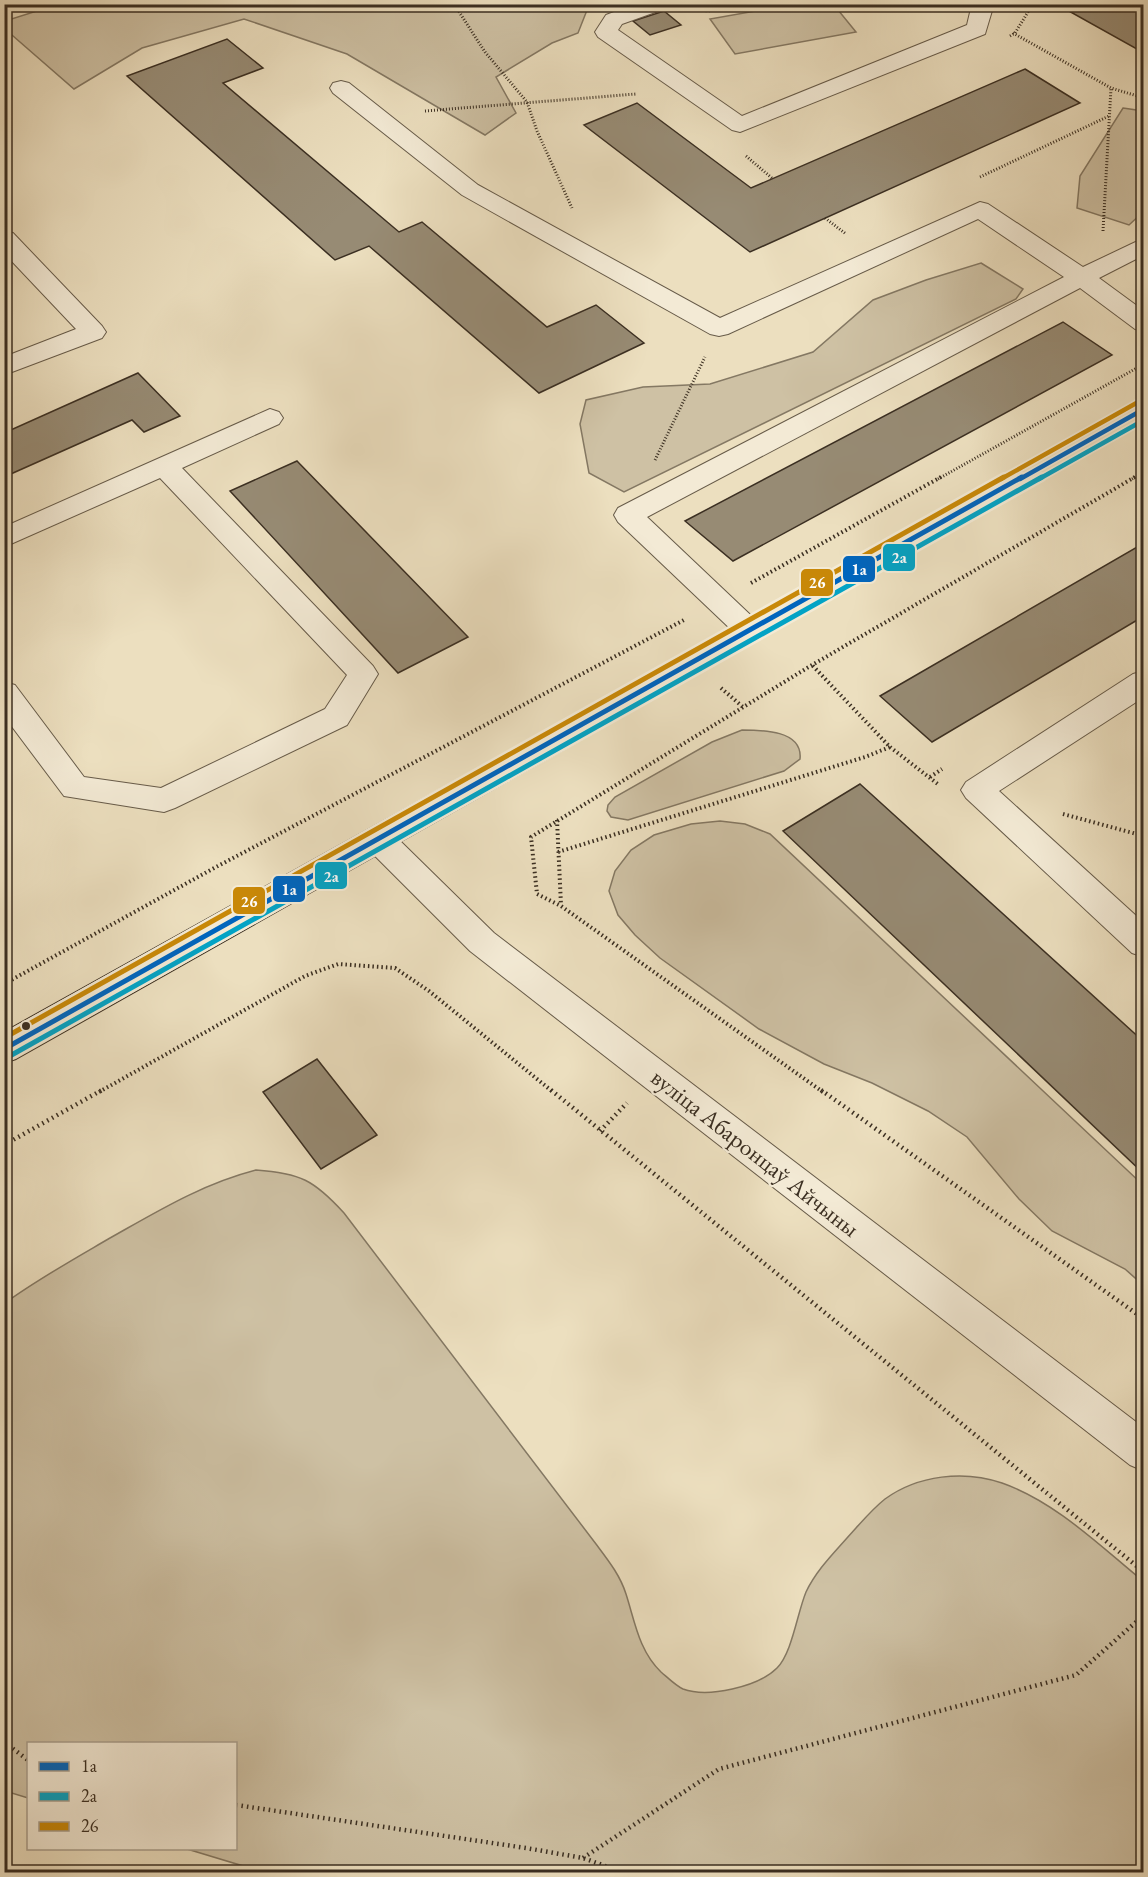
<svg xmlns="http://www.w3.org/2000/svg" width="1148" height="1877" font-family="'EB Garamond',serif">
  <rect width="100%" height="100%" fill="#ecdfbf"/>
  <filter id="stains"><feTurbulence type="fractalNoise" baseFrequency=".00333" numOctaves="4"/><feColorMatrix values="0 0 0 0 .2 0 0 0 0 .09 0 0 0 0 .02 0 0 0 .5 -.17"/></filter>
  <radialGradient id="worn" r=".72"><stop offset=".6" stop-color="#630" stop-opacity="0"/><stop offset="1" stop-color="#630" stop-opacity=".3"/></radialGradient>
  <path fill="#cec1a4" stroke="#847863" stroke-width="1.5" d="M56,5V4L589,5L578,33L552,43L496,77L516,113L485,135L347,54L244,19L142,48L74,89L5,29V21Z
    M790,5H834L856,32L735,54L710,19Z
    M1123,108L1143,111V212L1129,225L1077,208L1080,176Z
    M981,263L1023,289L1016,299L624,492L589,473L580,424L586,400L643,387L710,384L813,352L873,300L926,280Z
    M742,730C762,730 803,730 800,759L784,771L628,820L611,817L607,811L608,805L615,797L712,742Z
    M720,821L745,824L770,834L1143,1185V1285L1125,1269L1052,1231L1019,1199L967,1137L928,1111L872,1083L824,1064L759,1029L660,958L635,935L618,915L609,891L615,871L631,850L654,835L691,824Z
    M256,1170C300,1173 314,1180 344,1213L596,1544C608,1560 620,1575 626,1594C635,1622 639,1651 661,1672C667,1677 676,1686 683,1689C708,1698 758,1687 777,1668C792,1653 797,1614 806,1592C816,1571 832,1555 847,1538C859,1525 871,1510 885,1499C918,1475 964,1470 1002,1483C1056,1502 1100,1546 1143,1581V1872H263L187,1849L236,1848V1744H28V1798L5,1791V1303C38,1279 74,1259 110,1238C158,1211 202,1184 256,1170Z"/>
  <path fill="#978b74" stroke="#3b2f22" stroke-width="1.5" d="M1058,5H1144V53Z
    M664,11L681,25L650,35L633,21Z
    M227,39L263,68L223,83L399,232L422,222L547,327L596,305L644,343L539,393L369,246L335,260L127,76Z
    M1025,69L1080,103L750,252L584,125L637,103L751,188Z
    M1063,322L1112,355L733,561L685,521Z
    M138,373L180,416L144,432L132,420L4,477V433Z
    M297,461L468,637L398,673L230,491Z
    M1144,543V616L932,742L880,696Z
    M860,784L1144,1042V1174L783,831Z
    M317,1059L377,1135L321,1169L263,1092Z"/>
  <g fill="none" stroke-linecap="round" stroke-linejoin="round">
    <defs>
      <path id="minor" d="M635,4H666L664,9L622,24L618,30L742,116L967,25L972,4H994L985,34L740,132L732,130L598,37L595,32L606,15Z
        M341,81L349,83L478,185L720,318L980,202L988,204L1083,267L1144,238V255L1099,278L1144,311V331L1135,329L1080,288L647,517L760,624L765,631L760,638L750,641L740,638L618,522L614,515L618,508L1064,277L978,219L728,334L719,336L710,334L462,195L333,93L330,88L333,83Z
        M4,231L13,233L102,326L106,332L102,338L4,375V357L76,329L4,253Z
        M270,409L279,412L283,418L279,424L182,468L373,666L378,674L347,725L175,808L164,812L64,796L4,716V682L15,685L84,777L161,788L325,709L347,675L160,478L4,547V527Z
        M1144,671V697L999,791L1144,923V957L1132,953L966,798L961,790L966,782L1133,674Z
        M379,828L390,831L494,933L1144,1428V1471L1130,1465L470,951L368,849L363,840L368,831Z"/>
      <path id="major" d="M1144,401V421L16,1059L4,1063V1032L1135,403Z"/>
    </defs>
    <use href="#minor" stroke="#675b49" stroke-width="2"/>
    <use href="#major" stroke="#3b2f22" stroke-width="2"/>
    <path stroke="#3b2f22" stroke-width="3" stroke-dasharray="1 2" stroke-linecap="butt" d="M454,4L485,52L527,102L537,131L572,208
      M688,8L708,11L755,4
      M1013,33L1111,88L1144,98
      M1010,36L1015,33L1033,4
      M425,111L636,94
      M746,156L773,179
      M980,177L1109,116
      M825,218L846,234
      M1103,231L1111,88
      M655,460L705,357
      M938,479L1144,364
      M1132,479L1144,472"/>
    <path stroke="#3b2f22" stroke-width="4" stroke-dasharray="1.5 3" stroke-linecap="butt" d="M751,583L941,477
      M721,688L743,707
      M890,747L939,785
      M930,777L942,769
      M1063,814L1144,836
      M557,820L561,905
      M558,852L865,757L890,747L812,665
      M4,984L216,867L684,620
      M99,1092L305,976L338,964L395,968L429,991L553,1092
      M823,1092L561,906L537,894L531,837L812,665L1135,477"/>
    <path stroke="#3b2f22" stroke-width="4.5" stroke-dasharray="1.5 4" stroke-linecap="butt" d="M551,1090L1144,1572
      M821,1090L1144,1319
      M600,1131L627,1103
      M4,1145L102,1090
      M4,1742L28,1760
      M236,1805L526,1848L583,1858L622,1872
      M583,1858L719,1769L1076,1675L1144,1615"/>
    <use href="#minor" fill="#f3ead5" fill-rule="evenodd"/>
    <use href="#major" fill="#ecdfbf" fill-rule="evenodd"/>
    <defs>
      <path id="bus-1-far1" d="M1020,479L1144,409"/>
      <path id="bus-1" d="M4,1049L1022,477"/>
      <path id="bus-2-far1" d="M1039,479L1144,420"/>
      <path id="bus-2" d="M8,1057L1042,477"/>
      <path id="bus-3-far1" d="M1001,479L1140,401"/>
      <path id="bus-3" d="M4,1038L1004,477"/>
    </defs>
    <use href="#bus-1-far1" stroke="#f3ead5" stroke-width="8"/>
    <use href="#bus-1" stroke="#f3ead5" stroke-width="10"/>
    <use href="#bus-2-far1" stroke="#f3ead5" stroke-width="8"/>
    <use href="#bus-2" stroke="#f3ead5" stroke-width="10"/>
    <use href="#bus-3-far1" stroke="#f3ead5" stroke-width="8"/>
    <use href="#bus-3" stroke="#f3ead5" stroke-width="10"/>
    <use href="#bus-1-far1" stroke="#0065bd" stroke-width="4.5"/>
    <use href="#bus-1" stroke="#0065bd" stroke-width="5"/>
    <use href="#bus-2-far1" stroke="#03a3c5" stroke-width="4.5"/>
    <use href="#bus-2" stroke="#03a3c5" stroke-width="5"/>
    <use href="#bus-3-far1" stroke="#c88808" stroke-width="4.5"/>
    <use href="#bus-3" stroke="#c88808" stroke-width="5"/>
  </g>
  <circle fill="#3b2f22" stroke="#f3ead5" stroke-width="2" cx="26" cy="1026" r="5"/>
  <g text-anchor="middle" stroke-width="4.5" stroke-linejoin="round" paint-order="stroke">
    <g font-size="24" fill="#3b2f22" stroke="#f3ead5">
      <text transform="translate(755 1153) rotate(38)" y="8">вуліца Абаронцаў Айчыны</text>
    </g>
  </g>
  <g stroke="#f3ead5" stroke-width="2">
    <rect x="882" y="543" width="34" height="29" rx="6" fill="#03a3c5"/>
    <rect x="842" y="555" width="34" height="28" rx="6" fill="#0065bd"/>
    <rect x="800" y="568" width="34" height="29" rx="6" fill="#c88808"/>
    <rect x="314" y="861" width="34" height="29" rx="6" fill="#03a3c5"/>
    <rect x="272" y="875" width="34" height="28" rx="6" fill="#0065bd"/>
    <rect x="232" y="886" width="34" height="29" rx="6" fill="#c88808"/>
  </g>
  <g font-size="16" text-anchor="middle" font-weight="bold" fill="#fff">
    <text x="899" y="563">2а</text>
    <text x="859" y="575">1а</text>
    <text x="817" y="588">26</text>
    <text x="331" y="882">2а</text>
    <text x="289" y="895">1а</text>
    <text x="249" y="907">26</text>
  </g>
  <rect width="1148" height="1877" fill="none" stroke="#ecdfbf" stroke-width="24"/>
  <rect x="6" y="6" width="1136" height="1865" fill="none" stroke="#3b2f22" stroke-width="3"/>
  <rect x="12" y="12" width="1124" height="1853" fill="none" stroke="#3b2f22" stroke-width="1.5"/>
  <rect x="27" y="1742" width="210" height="108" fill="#f3ead5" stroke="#a99f8d" stroke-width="1.5"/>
  <rect x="39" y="1762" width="30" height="9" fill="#0065bd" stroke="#a99f8d" stroke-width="1.5"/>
  <text x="81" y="1772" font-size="18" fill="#3b2f22">1а</text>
  <rect x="39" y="1792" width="30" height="9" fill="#03a3c5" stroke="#a99f8d" stroke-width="1.5"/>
  <text x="81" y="1802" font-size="18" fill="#3b2f22">2а</text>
  <rect x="39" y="1822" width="30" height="9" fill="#c88808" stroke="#a99f8d" stroke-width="1.5"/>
  <text x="81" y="1832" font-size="18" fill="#3b2f22">26</text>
  <rect width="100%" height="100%" filter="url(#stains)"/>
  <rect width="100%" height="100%" fill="url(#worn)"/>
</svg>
